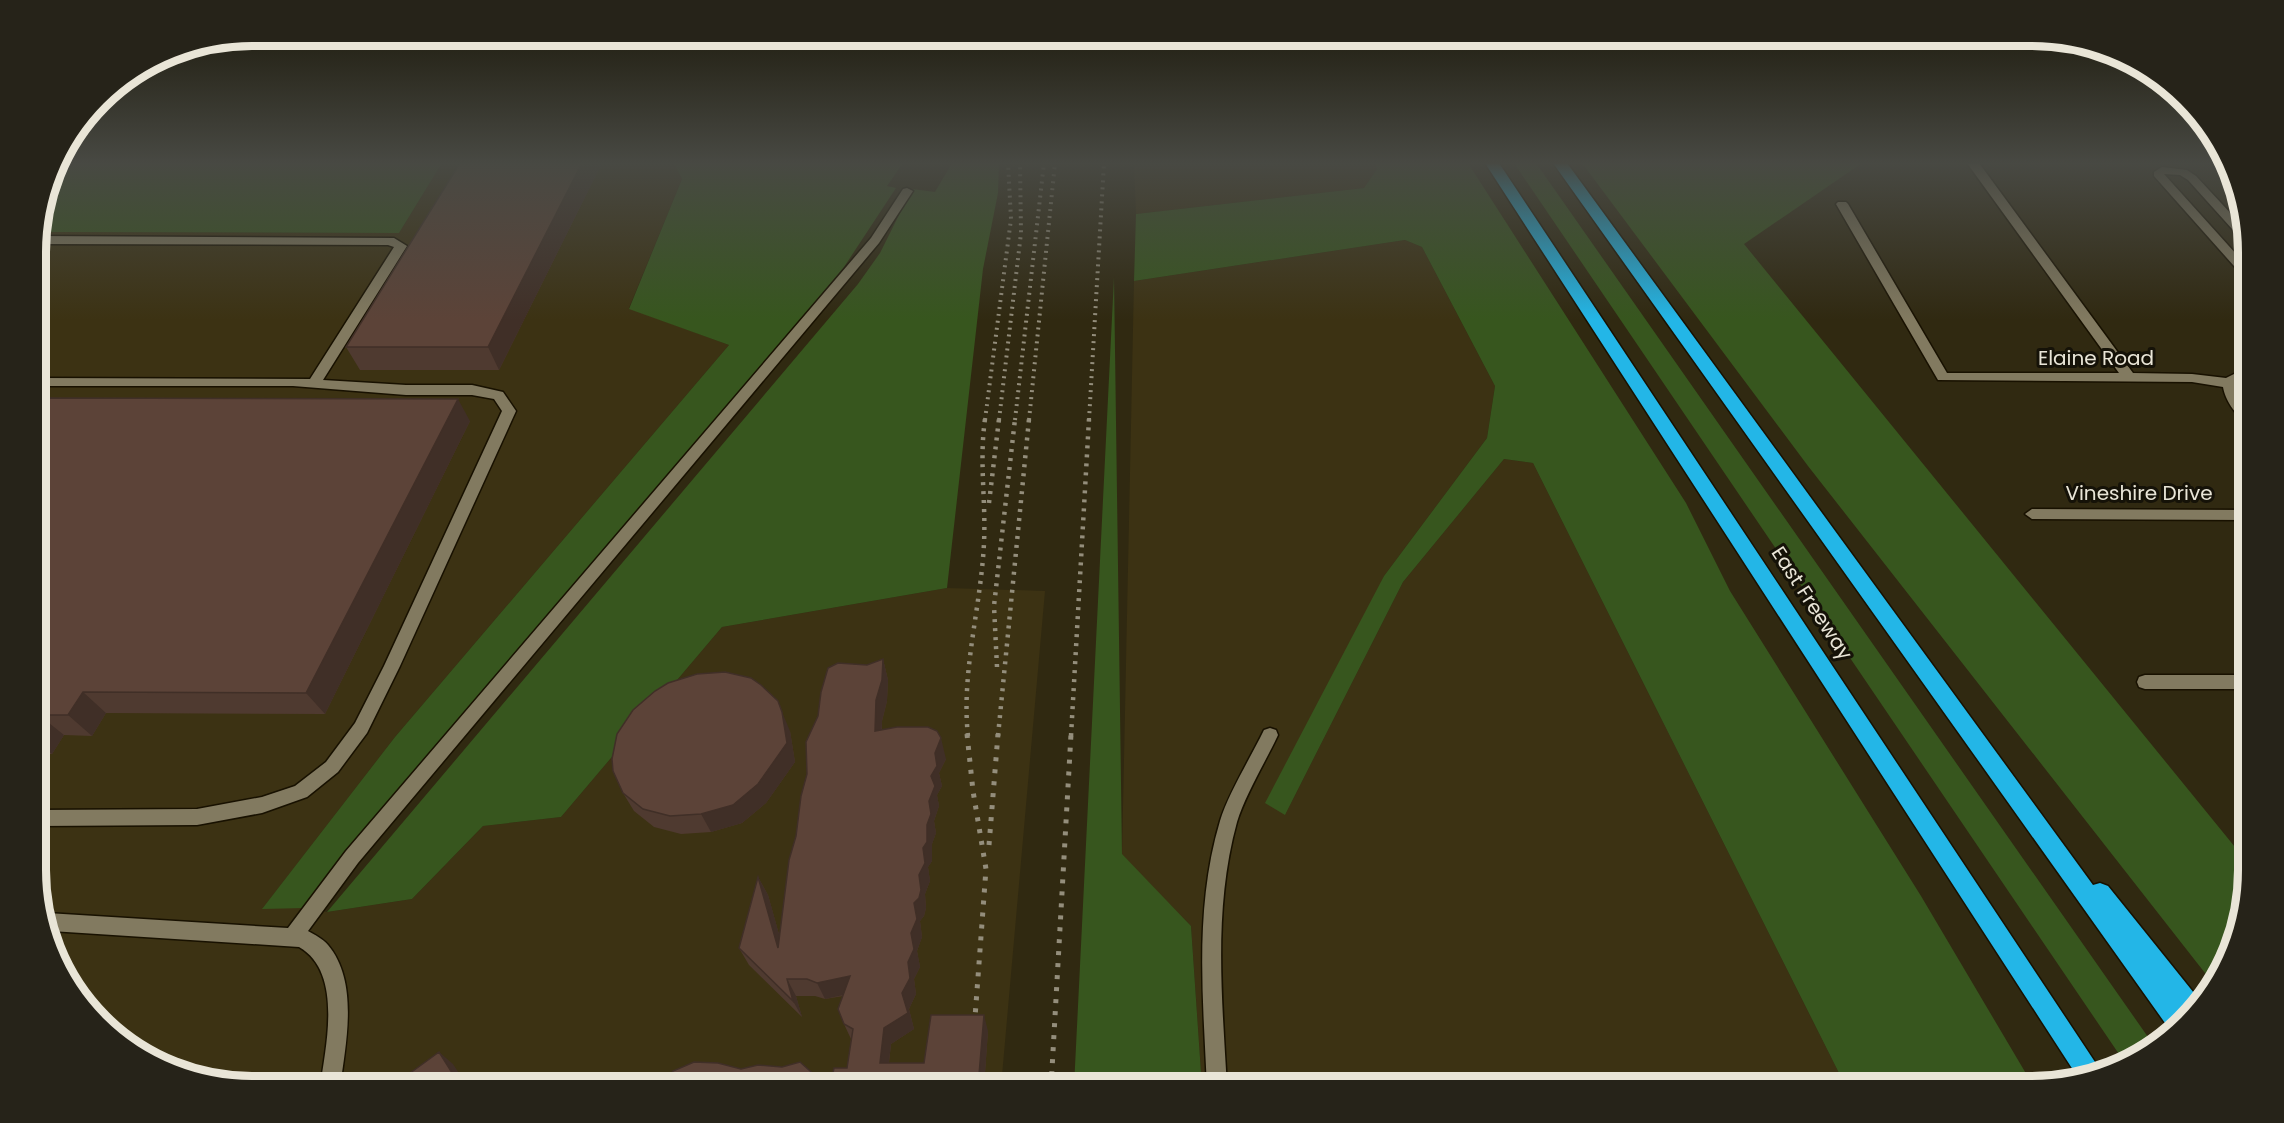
<svg xmlns="http://www.w3.org/2000/svg" width="2284" height="1123" font-family="Poppins,sans-serif">
  <rect width="100%" height="100%" fill="#302911"/>
  <path fill="#3c3213" d="M442,163H674L682,179L629,308L729,345L395,737L263,908H305L327,912L412,899L483,826L561,817L722,627L947,588L1045,591L1001,1087H252L157,1065L81,1002L38,899V232L399,233Z
    M1134,163H1375L1377,169L1364,188L1136,214Z
    M1405,240L1422,247L1495,386L1487,438L1384,576L1285,815L1403,582L1504,459L1533,463L1846,1087H1202L1191,926L1122,855L1134,281Z"/>
  <path fill="#37561e" d="M75,163H442L399,233L38,232L50,189Z
    M674,163H903L887,186L896,188L844,267L644,509L305,908L262,909L395,737L729,345L629,309L682,179Z
    M952,163H999L998,193L983,269L947,588L722,627L561,817L483,826L412,899L327,912L858,284L880,253L912,189L935,192Z
    M1375,163H1468L1686,503L1730,591L1921,896L2034,1087H1846L1533,463L1504,459L1403,582L1285,815L1265,803L1384,576L1487,438L1495,386L1422,247L1405,240L1134,281L1136,214L1364,188L1377,169Z
    M1514,163H1536L2155,1047L2152,1050L2123,1060Z
    M1582,163H1862L1744,244L2248,863L2226,966L2212,982L1808,466Z
    M1114,277L1122,854L1191,926L1202,1087H1074Z"/>
  <g fill="none" stroke-linecap="round" stroke-linejoin="round">
    <defs>
      <path id="minor" d="M57,163H68L54,174Z
        M1967,163H1979L2133,373L2192,374L2226,378L2234,374L2247,373V381L2236,384C2238,399 2247,404 2247,421C2235,416 2225,399 2223,387L2192,382L1938,380L1836,204L1838,202H1846L1848,204L1947,373H2119Z
        M2162,167L2187,170L2196,176L2246,230V241L2242,240L2188,180L2180,175L2164,174L2246,265V276L2242,275L2154,176V172Z
        M907,188L913,191L879,243L358,863L308,931C315,935 323,939 328,945C359,982 346,1043 340,1087H320C326,1045 343,972 299,947L51,931L44,914L47,913L288,928L346,851L871,238L903,189Z
        M37,236L394,238L407,246L323,380L406,385H472L503,392L516,411L400,666L367,733L338,772L307,797L262,813L197,825L38,826V810L197,809L262,797L295,786L326,762L355,723L384,666L502,411L494,399L472,395H406L293,386H37V378L310,379L394,247L388,245L37,244Z
        M2032,509L2247,510V520L2032,519L2025,514Z
        M2145,675H2247V689H2145L2139,687L2137,682L2139,677Z
        M1270,728L1276,730L1278,735C1266,761 1245,795 1237,822C1213,909 1222,998 1227,1087H1207C1203,998 1194,908 1220,821C1228,794 1251,757 1264,730Z"/>
      <path id="highway" d="M1485,163H1499L2099,1068L2077,1076Z
        M1553,163H1567L2093,885L2100,883L2108,886L2198,998L2170,1030Z"/>
    </defs>
    <use href="#minor" stroke="#181100" stroke-width="3"/>
    <use href="#highway" stroke="#181100" stroke-width="3"/>
    <use href="#minor" fill="#827a60" fill-rule="evenodd"/>
    <use href="#highway" fill="#23b6e7" fill-rule="evenodd"/>
    <path stroke="#948e7c" stroke-width="4" stroke-dasharray="2 5" stroke-linecap="butt" d="M985,420L1011,219L1008,163
      M999,420L1021,233L1020,163
      M1015,420L1044,163
      M1029,420L1055,163
      M1089,420L1104,163"/>
    <path stroke="#948e7c" stroke-width="4.5" stroke-dasharray="3 6" stroke-linecap="butt" d="M989,503L999,419
      M997,667L994,606L1015,419
      M968,736C961,672 981,607 984,543C986,500 979,462 985,419
      M998,736L1029,419
      M1071,736L1089,419"/>
    <path stroke="#948e7c" stroke-width="5" stroke-dasharray="4 8" stroke-linecap="butt" d="M967,734L973,791L986,869L974,1031
      M989,845L998,734
      M1051,1087L1071,734"/>
  </g>
  <path fill="#4f3a30" d="M460,163H602L499,370H360L346,347Z
    M37,398L470,421L325,714L106,713L92,736L64,735L52,754H38Z
    M883,659L888,680L887,701L882,721V730L946,759L939,773L942,786L937,795L939,806L934,821L936,833L932,844V861L928,867L930,881L925,894L926,908L924,916L920,921L922,937L917,951L920,967L914,979L916,994L909,1009L914,1029L891,1044L889,1063H924L988,1031L984,1087L847,1068L851,1039L844,1024L843,996L825,999L815,996H796L802,1017L749,965L739,948L758,877L768,895L780,938L867,665Z
    M790,731L795,762L766,803L742,823L711,832L681,834L654,827L634,811L623,793Z"/>
  <path fill="#402f27" d="M582,163H602L499,370L488,347Z
    M458,399L470,421L325,714L306,693Z
    M883,659L888,680L887,701L882,721L881,751L875,731L876,700Z
    M83,692L106,713L92,736L68,715Z
    M782,712L790,731L795,762L766,803L742,823L711,832L701,814Z
    M39,715L64,735L52,754L38,743V716Z
    M941,738L946,759L939,773L942,786L937,795L939,806L934,821L936,833L932,844V861L928,867L930,881L925,894L926,908L924,916L920,921L922,937L917,951L920,967L914,979L916,994L909,1009L914,1029L891,1044L887,1078L880,1063L884,1028L902,993L908,962L914,903L927,825L931,776L935,753Z
    M758,877L768,895L788,966L778,948Z
    M850,976L857,992L825,999L817,983Z
    M787,979L796,996L802,1017L793,1001Z
    M984,1015L988,1031L984,1087H978Z
    M439,1052L453,1064L468,1087H461Z"/>
  <path fill="#5c4338" stroke="#402f27" stroke-width="1.5" d="M460,163H582L488,347H346Z
    M37,398L458,399L306,693L83,692L68,715H39L38,716Z
    M883,659L882,680L876,700L875,731L897,727H928L937,731L941,738L935,753L937,766L931,776L935,786L929,801L931,814L927,825V842L923,848L925,863L919,875L921,890L919,898L914,903L917,919L911,933L914,949L908,962L910,978L902,993L908,1013L884,1028L880,1063H924L931,1015H984L978,1087H830L834,1068H847L853,1029L844,1024L838,1009L850,976L817,983L807,979H787L793,1001L739,948L758,877L778,948L789,860L796,836L801,796L807,774L806,742L818,716L821,692L828,668L838,663L867,665Z
    M725,672L751,678L761,685L778,701L782,712L787,743L758,784L733,805L701,814L670,816L643,809L623,793L613,771L612,759L617,734L633,710L655,691L668,683L697,674Z
    M439,1052L461,1087H391Z
    M694,1062L718,1063L741,1069L758,1065L782,1067L800,1062L828,1087H666L667,1081L673,1071Z"/>
  <linearGradient id="sky" x2="0" y2="1"><stop stop-color="#1a1709"/><stop offset="0.51" stop-color="#484943"/><stop offset="1" stop-color="#484943" stop-opacity="0"/></linearGradient>
  <rect width="2284" height="320" fill="url(#sky)"/>
  <g text-anchor="middle" stroke-width="6" stroke-linejoin="round" paint-order="stroke">
    <g font-size="20" fill="#e9e5d7" stroke="#151208">
      <text x="2096" y="365">Elaine Road</text>
      <text x="2139" y="500">Vineshire Drive</text>
      <text transform="translate(1812 603) rotate(57)" y="7">East Freeway</text>
    </g>
  </g>
  <path d="M0 0H2284V1123H0ZM252 46H2032A206 206 0 0 1 2238 252V870A206 206 0 0 1 2032 1076H252A206 206 0 0 1 46 870V252A206 206 0 0 1 252 46Z" fill="#262319" fill-rule="evenodd"/>
  <path fill="none" stroke="#e9e5d7" stroke-width="8" d="M252 46H2032A206 206 0 0 1 2238 252V870A206 206 0 0 1 2032 1076H252A206 206 0 0 1 46 870V252A206 206 0 0 1 252 46Z"/>
</svg>
